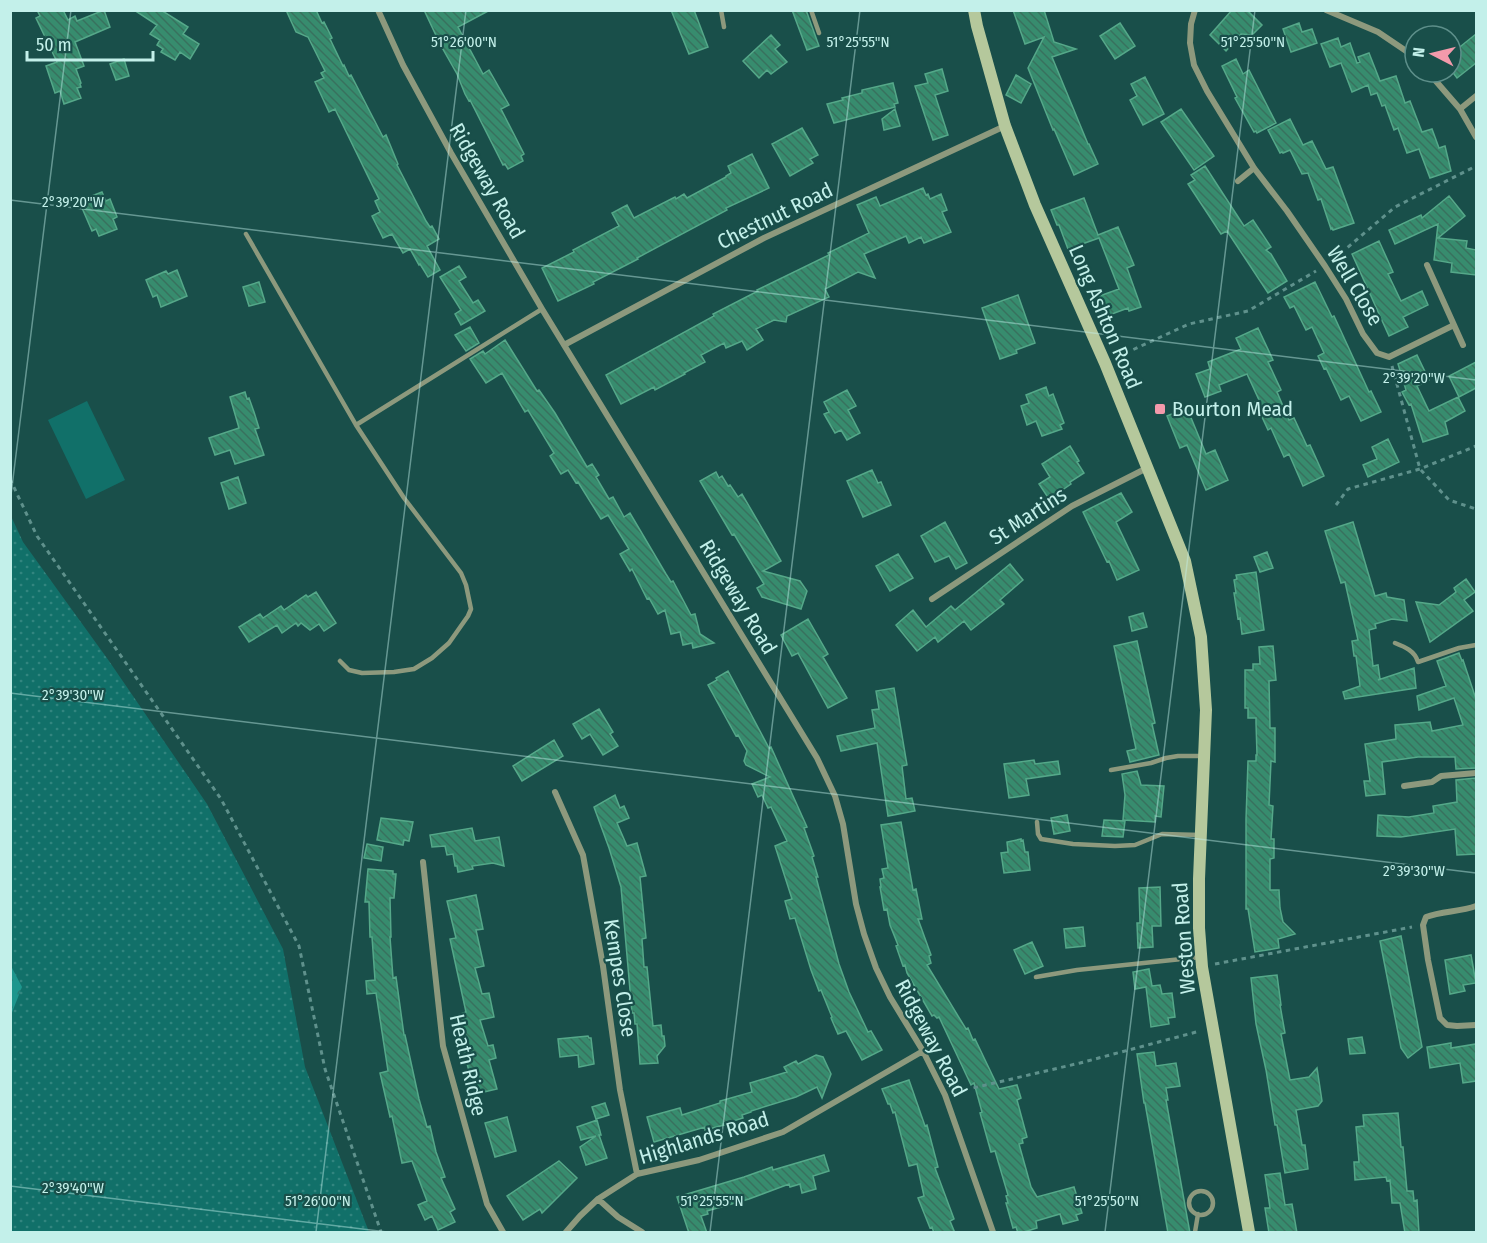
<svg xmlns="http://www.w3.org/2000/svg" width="1487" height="1243" font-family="'Fira Sans Condensed',sans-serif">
  <defs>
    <pattern id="grass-dots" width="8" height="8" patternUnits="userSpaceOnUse" patternTransform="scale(1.5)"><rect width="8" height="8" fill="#117069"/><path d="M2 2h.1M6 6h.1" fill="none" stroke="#32857f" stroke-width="1.8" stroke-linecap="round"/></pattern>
    <pattern id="forest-crowns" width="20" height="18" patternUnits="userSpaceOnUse" patternTransform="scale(1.5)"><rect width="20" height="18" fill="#1d968d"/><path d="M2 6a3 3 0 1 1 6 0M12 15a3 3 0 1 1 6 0" fill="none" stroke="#277b74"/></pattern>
    <pattern id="building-back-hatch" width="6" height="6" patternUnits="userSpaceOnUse" patternTransform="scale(1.5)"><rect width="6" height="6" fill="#378c6e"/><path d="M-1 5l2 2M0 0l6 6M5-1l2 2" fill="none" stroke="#38715e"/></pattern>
  </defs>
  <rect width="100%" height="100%" fill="#194f4a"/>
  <path fill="url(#grass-dots)" d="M10,514L23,542L109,661L207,804L283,949L305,1067L369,1232H11Z"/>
  <path fill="url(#forest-crowns)" d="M11,966L22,987L11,1015Z"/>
  <path fill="#117069" d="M87,401L125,480L86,499L48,420Z"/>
  <path fill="url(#building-back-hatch)" stroke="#55a889" stroke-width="1.5" d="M37,10H63L68,20L75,16L77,21L104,10L110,27L75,42L84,66L76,69L81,83L80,84L81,87L77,88L81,98L64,104L60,91L55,93L46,66L57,62L36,18L40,16Z
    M134,10H161L188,27L183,34L199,44L190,59L180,52L175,60L161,52L163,49L157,45L160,40L150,34L157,25Z
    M286,10H316L322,23L324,22L332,38L330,39L343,66L344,65L349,76L351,75L383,137L386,135L398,164L397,165L426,221L430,227L432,226L439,239L427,246L440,270L428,277L420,264L419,265L410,249L403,253L392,234L383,238L372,216L380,212L375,201L379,199L335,109L329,112L315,82L324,78L321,73L325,71L308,37L296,32Z
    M424,10H490L458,27L483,74L489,70L509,105L501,109L524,154L521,156L523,161L508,169L505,164L503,165L470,100L469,101L465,94L457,74L440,44Z
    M671,10H694L708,47L689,54Z
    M792,10H806L819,46L807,50Z
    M1013,10H1044L1054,42L1076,49L1052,57L1088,144H1089L1098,164L1074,175L1054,129L1053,130L1028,68L1044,37L1025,44Z
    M1232,10H1247L1262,25L1252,35L1241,34L1226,51L1210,35Z
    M1120,23L1135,46L1115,59L1100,36Z
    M1299,23L1302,32L1312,29L1317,43L1291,52L1283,29Z
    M1476,34V63L1457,78L1451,70V54Z
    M771,35L780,45L775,49L787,62L771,74L767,70L759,78L743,61Z
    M1338,38L1341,47L1350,43L1357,63L1360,62L1358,57L1369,53L1380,81L1396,76L1405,103L1410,101L1422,132L1432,129L1439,148L1445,146L1451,171L1430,178L1419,149L1407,153L1398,128L1394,130L1385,105L1382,106L1377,93L1371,95L1368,85L1352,92L1341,63L1330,67L1321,44Z
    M124,59L129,76L116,80L110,64Z
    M1236,59L1243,74L1249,70L1276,123L1257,133L1256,131L1254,132L1235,98L1237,97L1222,66Z
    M942,69L948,91L935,95L948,135L933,140L915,86L928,83L925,74Z
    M1016,75L1031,84L1021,103L1006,95Z
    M1145,77L1164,114L1143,125L1130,100L1137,96L1131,84Z
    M893,83L898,103L894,104L895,107L834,123L827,104L843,100L842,98L862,93V90Z
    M895,109L900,126L884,130L882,119Z
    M1181,109L1214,156L1194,170L1161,122Z
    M1290,119L1303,145L1312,141L1326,169L1333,167L1354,223L1333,230L1332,228L1331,229L1321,199L1318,200L1308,173L1302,174L1290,150L1283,153L1282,152L1280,153L1268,130Z
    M802,128L818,155L810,159L813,163L790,176L772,144Z
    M752,154L769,188L726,208L727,210L637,258L638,259L593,282L594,284L558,301L542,268L574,252L573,250L619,226L612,213L627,205L634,218L675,197L676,199L684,194L687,198L726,177V176L731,173L728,166Z
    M1205,166L1244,226L1253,220L1271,247L1266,250L1271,254L1287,281L1268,293L1227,231L1221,234L1188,184L1195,180L1191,175Z
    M923,188L926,195L928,194L930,199L941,194L947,210L942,212L951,232L924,243L921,237L909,243L906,236L864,254L875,278L858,272L825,289L829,297L787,316L786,322L774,320L756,329L763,340L747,350L742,341L726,348L724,343L701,355L705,362L684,373L685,374L655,390L654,387L621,404L606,375L714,316L713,314L758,291L757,290L829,255L828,253L869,233L857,205L876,197L880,206Z
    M102,192L106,201L110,199L117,217L113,219L117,229L99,236L96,229L92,231L79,201Z
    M1449,196L1465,216L1438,238L1467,241L1466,248L1476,250V275L1451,272L1452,263L1434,260L1438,224L1395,244L1389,230L1421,215L1422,218Z
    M1084,198L1098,235L1118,227L1134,265L1127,268L1141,307L1129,311L1128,308L1101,318L1094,298L1119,289L1099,238L1068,249L1059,225H1057L1051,210Z
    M1379,241L1393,272L1388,274L1401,301L1422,291L1428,305L1403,317L1408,327L1389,336L1352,254Z
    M459,266L466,277L459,281L473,303L478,300L485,311L461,325L455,314L461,310L440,277Z
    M177,270L187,296L161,307L157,295L153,297L146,280L166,271L168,274Z
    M259,282L265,302L249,306L243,287Z
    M1315,282L1332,317L1334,316L1369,392L1371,391L1381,412L1361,421L1349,396L1341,400L1326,368L1324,369L1318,356L1324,353L1312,327L1306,330L1294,306L1290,308L1284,297Z
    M1018,295L1035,343L1016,350L1017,353L1000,359L982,308Z
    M470,327L479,343L466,351L455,335Z
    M1258,328L1273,360L1268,362L1281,390L1277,392L1289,420L1294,418L1307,446L1310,445L1324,476L1303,486L1289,454L1284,457L1271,428L1268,430L1255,402L1259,400L1247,374L1219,385L1221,391L1205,397L1196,374L1210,369L1208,362L1241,349L1236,338Z
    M505,340L537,391L539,390L555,413L587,467L592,464L599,475L596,477L609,499L613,497L624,517L630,513L666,574L671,582L673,581L691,615L695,614L700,634L714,643L693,648L692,643L683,645L680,632L671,634L665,610L658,614L649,598L647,599L632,569L630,571L620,554L629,549L608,515L601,519L578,482L576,483L568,470L561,474L550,456L554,453L528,410L525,412L502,373L486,383L470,359L483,351L485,354Z
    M1417,355L1429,380L1417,386L1429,411L1458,397L1465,411L1445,422L1448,434L1423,442L1411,404L1409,405L1402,392L1406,390L1398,364Z
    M1476,362V388L1459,397L1449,376Z
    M1046,387L1049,396L1053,394L1064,423L1060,425L1062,429L1042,436L1036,421L1027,425L1021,406L1029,403L1026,395Z
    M847,390L856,406L848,410L860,433L847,440L841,430L835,433L824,414L829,412L824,402Z
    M245,392L247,399L249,398L254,412L259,428L255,429L264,455L235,464L230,450L215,455L209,438L239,428L230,397Z
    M1187,408L1206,454L1215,450L1228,480L1206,490L1187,445L1180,448L1167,416Z
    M1388,439L1399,462L1368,477L1363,465L1377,459L1372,447Z
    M1070,446L1079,461L1077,462L1084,473L1070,482L1071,484L1049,499L1039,484L1050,477L1042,464Z
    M872,470L878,483L881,482L891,505L863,517L847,481Z
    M716,472L719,478L722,476L728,486L730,485L738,497L742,494L781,561L763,571L800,581L807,591L801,609L762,597L757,588L764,584L734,534L732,535L700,481Z
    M238,477L246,503L229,509L221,483Z
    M1121,493L1132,512L1116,522L1139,570L1117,580L1109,561L1107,562L1083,512Z
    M945,522L967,563L956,569L949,556L935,562L921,536Z
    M1353,522L1375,596L1386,593L1387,597L1404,600L1407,621L1392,619L1375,624L1376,628L1369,630L1373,666L1378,665L1380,679L1378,680L1414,668L1416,688L1345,699L1343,692L1360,686L1356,656H1354L1352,641L1358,640L1345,582L1341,583L1325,531Z
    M1267,552L1273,568L1260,572L1254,557Z
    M898,554L913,578L890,591L876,566Z
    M1010,564L1023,580L1000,600L1004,604L971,630L964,621L938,642L935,637L917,651L896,625L913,610L926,627L951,606L955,610Z
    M1256,572L1264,630L1242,634L1240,618L1238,619L1234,593H1236L1234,580L1237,579L1236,575Z
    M1466,579L1475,592L1464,600L1473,611L1430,642L1416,602L1439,605L1456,592L1454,588Z
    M316,592L336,623L324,631L319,624L310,630L301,623L298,626L296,623L282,633L277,625L249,642L239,627L260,614L263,618L281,606L284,610L306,595L308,597Z
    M1143,613L1147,627L1132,631L1129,617Z
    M808,619L828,654L823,657L847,698L828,708L798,653L792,656L781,635Z
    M1137,641L1155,723L1152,724L1159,755L1130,762L1127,751L1136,749L1114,646Z
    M1273,646L1276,680L1269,681L1270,728H1275V762L1271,761L1269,805L1273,806L1271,839H1274V858L1270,859V890H1279L1280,908L1283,922L1295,934L1278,939L1279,948L1255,952L1248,909H1246V819L1248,761H1256V755H1257L1256,723V718H1248V708H1245V670H1253V664H1260L1259,647Z
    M1459,653L1462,661L1463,660L1476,699V768L1456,769L1455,757H1418L1382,762L1385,794L1366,796L1364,781H1370L1365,744L1396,739L1395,725L1430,722L1432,731L1463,725L1454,698L1419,710L1417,696L1446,686L1437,661Z
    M728,671L769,748L771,747L807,827L804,828L814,856L812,857L818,877H816L839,964L849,992L868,1032L871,1031L882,1050L862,1060L846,1031L838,1034L831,1018L832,1017L821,990L819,991L811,970L795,918L790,919L785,901L792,899L775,846L787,841L771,807L768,808L762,795L758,797L752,784L770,777L746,765L744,761L747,751L738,735L736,736L708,685L717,680L716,678Z
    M894,688L907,765L902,766L906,799L912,798L915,811L888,816L877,743L841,751L837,736L875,728L872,710L879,709L876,691Z
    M599,709L613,732L610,734L618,746L603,755L590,734L582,739L573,724Z
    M554,740L563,756L522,781L513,766Z
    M1034,760L1035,764L1058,761L1060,774L1026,779L1029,795L1009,798L1004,764Z
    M1137,771L1141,785L1164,786L1161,817L1155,816V822L1123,820L1125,795L1122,774Z
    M1476,778V854L1457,855L1455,829L1401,837L1377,836L1378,815L1409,817L1434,813L1433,806L1457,802L1456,780Z
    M615,795L620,808L624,806L629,818L617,823L627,846L637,843L646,876L640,877L646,938L642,939L644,967H647L653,1026L661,1025L662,1036H664L665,1046L657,1056L658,1063L640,1064L637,1024H635L634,1013H632L621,887L609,848L594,807Z
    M1067,815L1070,831L1054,834L1051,818Z
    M381,818L413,822L409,841L404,840L403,845L377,840Z
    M1104,820L1125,821L1123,837L1102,836Z
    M901,822L913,890L916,889L922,919H918L931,955L929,956L931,963L927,965L966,1029L968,1028L973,1040L975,1039L999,1089L1017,1085L1021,1098L1017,1100L1027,1137L1022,1139L1023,1143L1019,1144L1031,1187L1037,1197L1074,1187L1082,1213L1076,1215L1078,1220L1063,1224L1060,1214L1036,1221L1037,1228L1021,1233H1018L1016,1227L1013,1228L1006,1203H1008L1006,1196L1008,1195L995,1151L991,1152L980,1113L982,1112L974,1083L971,1085L939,1017L937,1018L934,1015L932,1016L907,973L905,965L903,966L896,946L898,945L890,925L887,909L884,910L880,887H881L880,879L884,878L882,869L888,868L881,825Z
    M472,828L475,841L499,837L504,866L493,863L472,866L473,869L458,872L457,866H455L453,854L447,855L445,846L432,847L430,835Z
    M1021,839V841L1023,840L1025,852H1028L1030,870L1004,873L1001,853L1008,852L1007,842Z
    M367,844L383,847L381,861L364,858Z
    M368,869L393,871V874H396L394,898H390L391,937H390L393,978L396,977L404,1035H405L419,1099L427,1127L430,1126L436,1152L445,1177L441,1178L455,1209L450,1212L455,1222L438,1230L432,1216L425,1220L418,1205L427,1201L412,1161L402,1163L392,1116L390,1117L380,1073L388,1071L376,993L367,994L366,981L375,980L372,937H370L369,902H365Z
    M1160,887L1161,926H1152L1153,947L1138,948L1137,923H1140L1139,888Z
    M476,895L483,929L476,930L484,966L475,968L482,994L489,993L494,1017L480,1020L488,1046L493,1045L496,1058L489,1060L497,1089L475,1094L464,1052L469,1051L458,1015L466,1012L450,939L456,938L447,901Z
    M1083,927L1085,946L1066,948L1064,929Z
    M1401,936L1422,1047L1408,1058L1401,1048L1380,941Z
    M1032,942L1043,966L1025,974L1014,950Z
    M1471,955L1476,983L1463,985L1465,991L1450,994L1445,960Z
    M1149,969L1152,986L1160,985L1162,994L1172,993L1175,1017L1168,1018L1169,1024L1151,1027L1146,987L1135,989L1133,972Z
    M1277,975L1281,1005H1280L1285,1033L1281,1034L1290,1080L1309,1077L1317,1068L1322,1101L1318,1106L1296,1110L1302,1145H1305L1308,1169L1285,1173L1277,1125H1275L1266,1070L1256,1024L1251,978Z
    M588,1036L589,1038H591L594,1064L579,1067L578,1055L560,1057L558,1039Z
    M1362,1037L1365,1053L1350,1054L1348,1039Z
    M1451,1043V1048L1476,1044V1081L1463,1083L1460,1063L1430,1068L1427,1047Z
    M1154,1052L1156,1066L1176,1063L1180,1086L1166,1088L1168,1100H1166L1190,1233H1168L1145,1103H1144L1137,1054Z
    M816,1055L823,1057L831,1074L822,1098L817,1087L796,1097L751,1111V1112L742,1115L743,1118L723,1124L724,1125L705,1130V1127L654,1142L647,1117L680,1108L682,1115L720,1103V1101L752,1092L750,1083L787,1072L784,1067L796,1061L798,1064Z
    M909,1080L925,1126L927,1125L938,1167L935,1168L954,1219L950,1221L955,1233H934L932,1227L930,1228L918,1198L924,1196L917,1164L909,1166L895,1112L893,1113L890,1104H888L882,1089Z
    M605,1103L609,1115L596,1119L592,1107Z
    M1398,1113L1401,1147H1403L1407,1191H1413L1414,1201L1417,1200L1419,1233H1405L1400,1203H1392L1390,1180L1387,1181L1386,1177L1355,1180L1354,1162H1359L1356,1127L1364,1126L1363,1115Z
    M507,1117L516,1151L495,1157L485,1123Z
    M597,1120L601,1135H599L607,1158L586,1165L580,1147L596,1136L581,1140L577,1127Z
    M824,1155L829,1171L813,1176L816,1189L802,1193L800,1184L790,1187L789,1184L749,1199L707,1211L708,1214L701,1216L707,1233H689L677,1197L744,1177L772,1167L773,1170Z
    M559,1161L577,1178L542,1213L540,1209L523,1220L507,1196Z
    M1280,1173L1285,1205L1292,1204L1297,1233H1269L1265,1208H1270L1265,1175Z"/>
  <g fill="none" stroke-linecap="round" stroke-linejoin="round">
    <path stroke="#5f918c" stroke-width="3" stroke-dasharray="4.5 4.5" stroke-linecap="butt" d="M1334,259L1395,207L1476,166
      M1117,357L1189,324L1248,311L1316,271
      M1392,366L1420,469L1449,500L1476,509
      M10,479L37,536L221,799L299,946L325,1069L381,1232
      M1336,505L1348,489L1420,469L1476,446
      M1215,964L1412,927
      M956,1092L1080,1063L1200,1031"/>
    <path stroke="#8d997d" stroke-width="4.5" d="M721,10L724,27
      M811,10L819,33
      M246,234L356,425L542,309
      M1395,643C1405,647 1415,651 1418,662L1459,648L1476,645
      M340,661L349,670L362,673L394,672L414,669L432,658L449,643L468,616L471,609L466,585L461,573L404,498L356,425
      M1111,770L1151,763L1166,758L1178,756H1202
      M1037,822L1038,834L1041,839L1073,844L1115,846L1135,845L1162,834L1201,835
      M1036,977L1077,970L1201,957
      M1189 1203a12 12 0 1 1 24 0a12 12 0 1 1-24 0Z
      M1195,1232L1198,1214"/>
    <path stroke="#8d997d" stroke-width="6" d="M378,10L403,65L451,153L542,309L817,758L835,796L843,824L856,904L864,934L876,968L890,997L923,1051L945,1095L993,1232
      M1195,10L1191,24L1190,43L1194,65L1207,91L1254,168L1287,211L1325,266L1346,299L1363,334L1377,353L1389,357L1454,325
      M1326,10L1378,32L1415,57
      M1428,72L1460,109L1476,137
      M1460,109L1476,96
      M1238,181L1254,168
      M1427,265L1463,345
      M564,345L764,238L1005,126
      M932,599L1072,506L1147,468
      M1404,786L1432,782L1441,776L1476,773
      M555,792L583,855L603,966L620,1090L637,1174
      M423,862L443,1046L487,1204L503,1232
      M1476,906C1460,912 1442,911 1426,917L1423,925L1428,960L1440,1018L1447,1025L1457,1026L1476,1025
      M598,1199L618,1217L642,1232
      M566,1232L580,1216L598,1199L637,1174L699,1160L783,1132L923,1051"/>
    <path stroke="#b5c89c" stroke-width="12" d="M974,10L977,26L1005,126L1035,205L1105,363L1185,561L1201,637L1206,710L1199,879V928L1202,967L1249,1232"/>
  </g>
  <path fill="none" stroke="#c3f0ea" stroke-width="1.5" stroke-opacity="0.45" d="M10,200L1476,380M10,503L71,10M10,693L1476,873M10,1186L387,1232M316,1232L466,10M710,1232L860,10M1105,1232L1255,10"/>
  <rect fill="#f39aab" stroke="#194f4a" stroke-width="2" x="1154" y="403" width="12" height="12" rx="3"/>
  <g text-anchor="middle" stroke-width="4.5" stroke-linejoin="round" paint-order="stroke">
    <g font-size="21" fill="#c3f0ea" stroke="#194f4a">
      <text transform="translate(487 181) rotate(60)" y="7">Ridgeway Road</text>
      <text transform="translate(775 216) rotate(-26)" y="7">Chestnut Road</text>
      <text transform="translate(1355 286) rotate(59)" y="7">Well Close</text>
      <text transform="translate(1105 317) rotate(67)" y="7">Long Ashton Road</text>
      <text transform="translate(1028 516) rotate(-33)" y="7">St Martins</text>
      <text transform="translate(738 597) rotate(59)" y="7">Ridgeway Road</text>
      <text transform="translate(1184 938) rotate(-94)" y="7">Weston Road</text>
      <text transform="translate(620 978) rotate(81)" y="7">Kempes Close</text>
      <text transform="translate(931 1038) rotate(62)" y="7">Ridgeway Road</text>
      <text transform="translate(468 1065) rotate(77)" y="7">Heath Ridge</text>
      <text transform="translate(704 1138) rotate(-17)" y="7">Highlands Road</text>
    </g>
    <g font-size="21" fill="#c3f0ea" stroke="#194f4a" text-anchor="start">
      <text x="1172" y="416">Bourton Mead</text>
    </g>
  </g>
  <g font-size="15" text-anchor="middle" fill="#c3f0ea" stroke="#194f4a" stroke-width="4.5" stroke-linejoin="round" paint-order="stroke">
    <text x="464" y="47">51°26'00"N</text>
    <text x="858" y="47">51°25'55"N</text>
    <text x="1253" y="47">51°25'50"N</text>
    <text x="73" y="207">2°39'20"W</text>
    <text x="1414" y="383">2°39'20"W</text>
    <text x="73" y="700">2°39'30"W</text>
    <text x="1414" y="876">2°39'30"W</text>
    <text x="73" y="1193">2°39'40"W</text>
    <text x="318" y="1206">51°26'00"N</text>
    <text x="712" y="1206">51°25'55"N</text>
    <text x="1107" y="1206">51°25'50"N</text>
  </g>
  <rect width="1487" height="1243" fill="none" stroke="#c3f0ea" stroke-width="24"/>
  <g transform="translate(1433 54) rotate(277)"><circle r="28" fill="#194f4a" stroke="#5d8f8a" stroke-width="1.5"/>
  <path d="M0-4.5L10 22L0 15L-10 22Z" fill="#f39aab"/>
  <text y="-9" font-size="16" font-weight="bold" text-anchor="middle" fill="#c3f0ea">N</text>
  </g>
  <path d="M27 51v9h126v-9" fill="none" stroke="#c3f0ea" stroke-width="3"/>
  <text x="36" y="51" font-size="18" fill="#c3f0ea" stroke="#194f4a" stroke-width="4.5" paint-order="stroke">50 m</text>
</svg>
